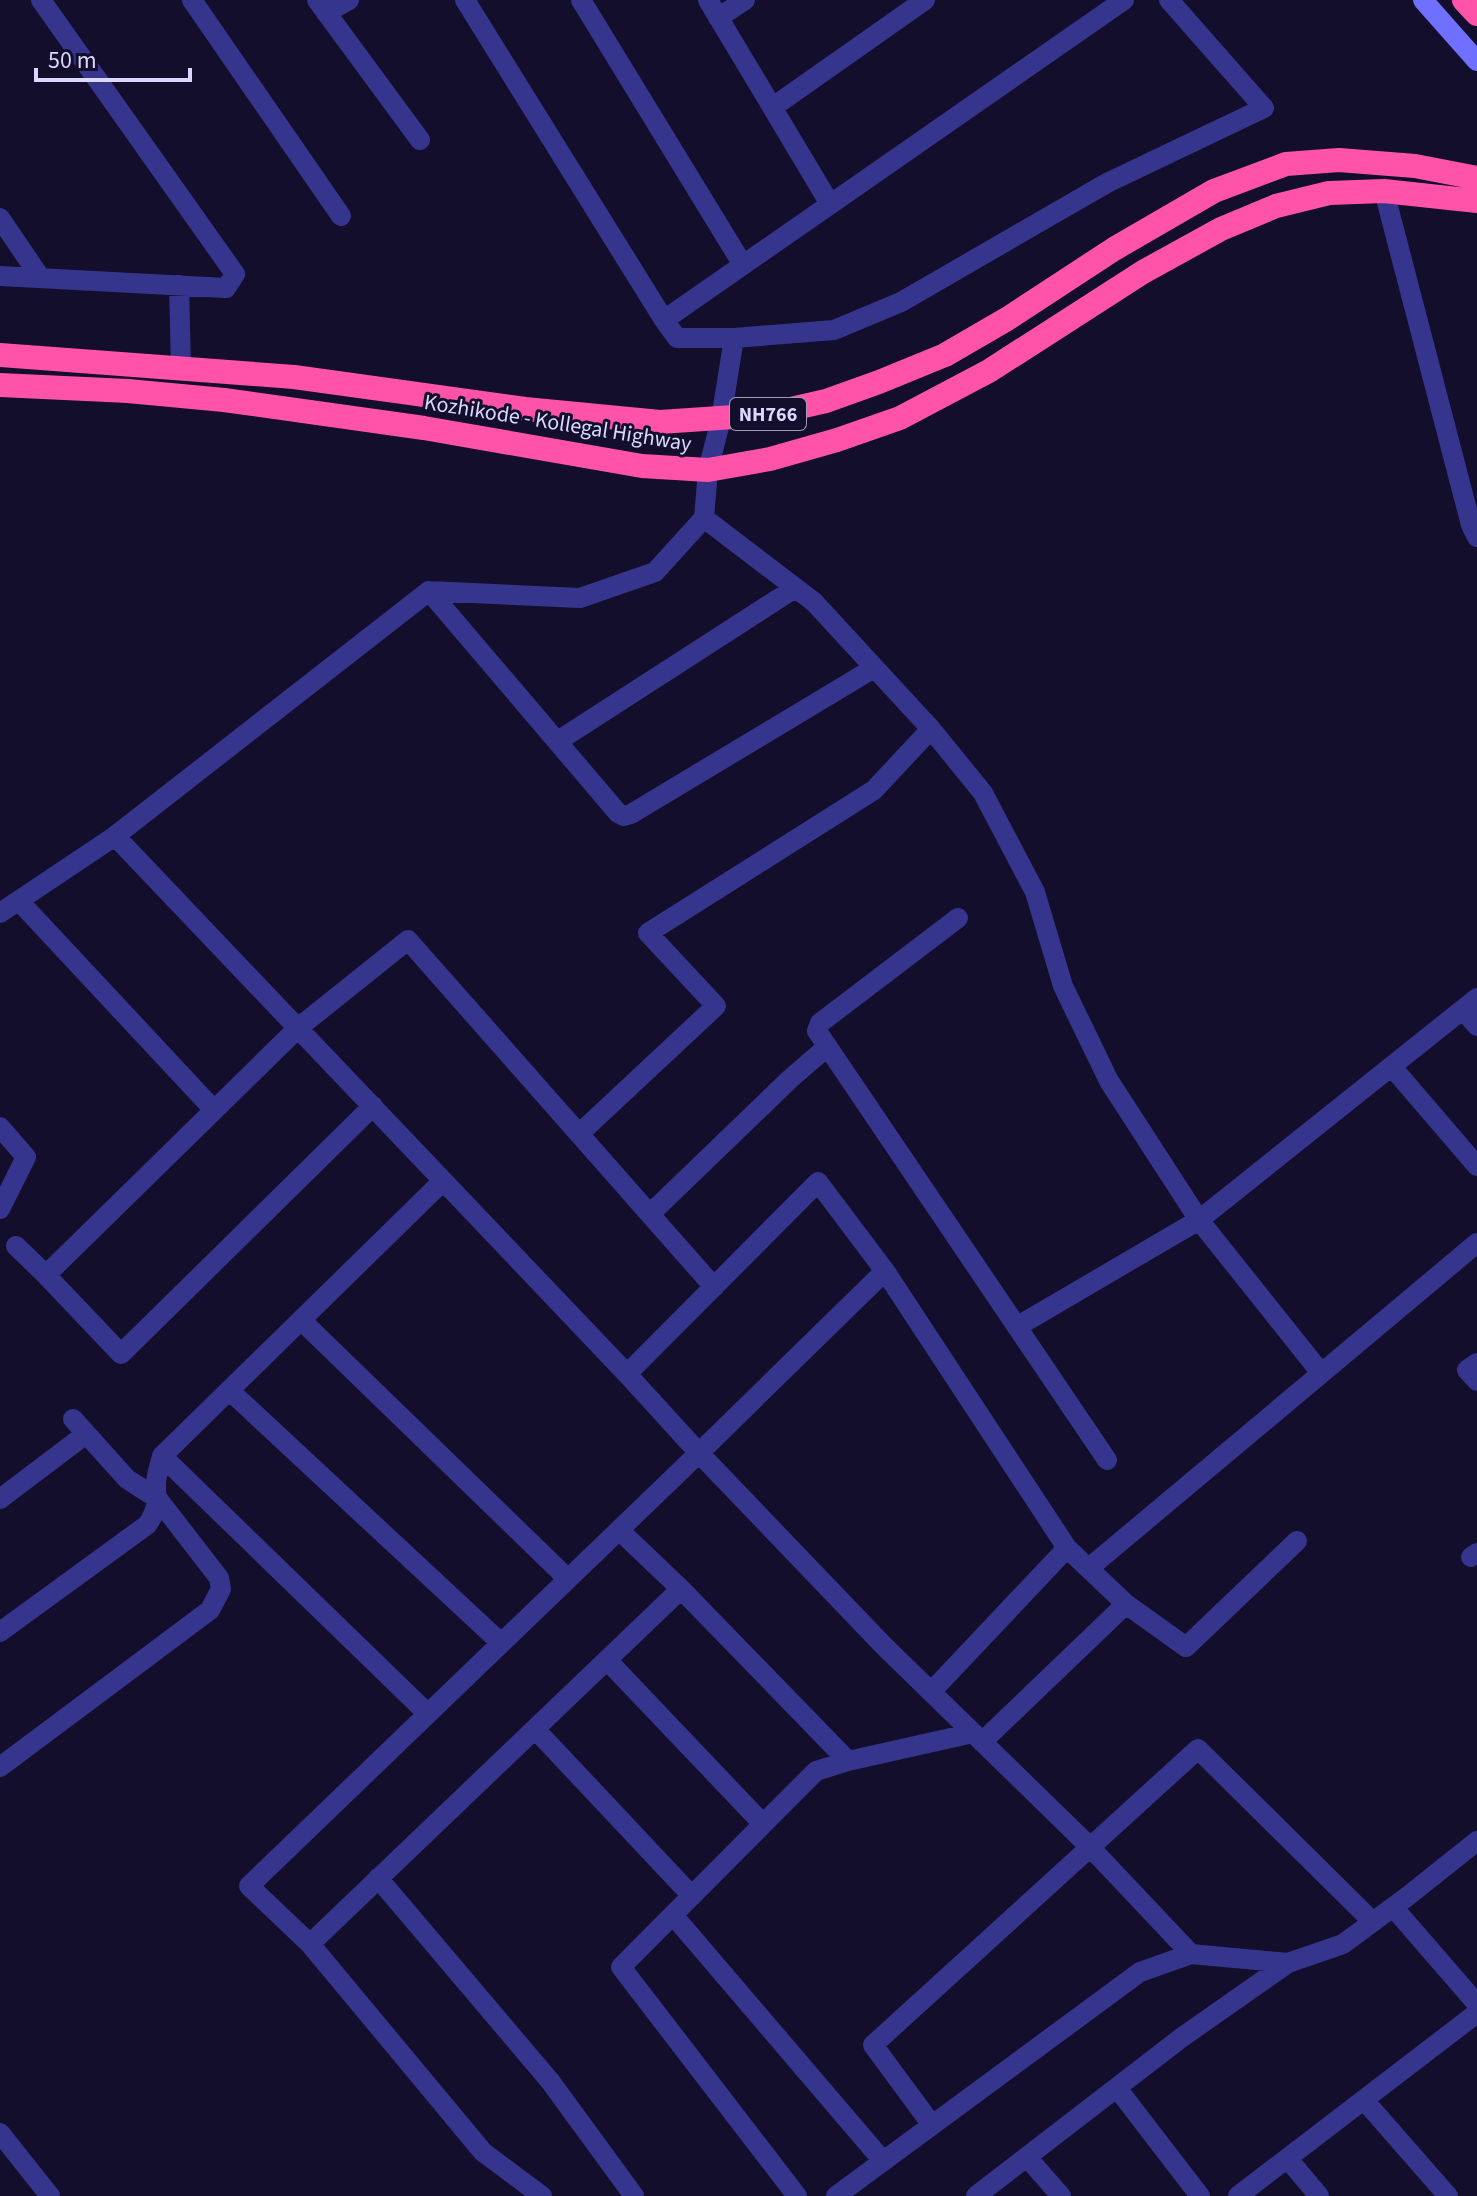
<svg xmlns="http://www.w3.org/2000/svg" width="1477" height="2196" font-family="'Source Sans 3',sans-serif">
  <rect width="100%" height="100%" fill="#120e2b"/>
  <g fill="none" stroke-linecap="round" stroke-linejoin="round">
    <path stroke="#36358e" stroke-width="20" d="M192,0L341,216
      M317,0L420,140
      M465,0L664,320L677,338H734L834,330L901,302L1107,183L1264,108L1169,0
      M581,0L743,265
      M708,0L830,204
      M326,13L349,0
      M718,18L745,0
      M773,107L925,0
      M1384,191L1471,525L1477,537
      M0,218L40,277
      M0,276L226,288L235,274L41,0
      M179,285L181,367
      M664,320L1124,0
      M429,591L618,813L624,816L631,814L874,668
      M931,729L983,793L1035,892L1063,986L1109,1081L1199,1220L1321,1373
      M558,741L795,588
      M115,836L627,1374
      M19,901L214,1110
      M0,913L115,836L429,591L580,598L655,572L704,518L708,470L721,419L734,338
      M958,918L820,1023L817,1031L1107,1460
      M1463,1010L1477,1026
      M1392,1067L1477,1166
      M373,1106L121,1354L46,1275L298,1028L408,940L714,1287
      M0,1127L26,1157L0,1209
      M579,1134L716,1006L648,933L874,790L931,729L814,602L704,518
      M650,1214L790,1079L827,1047
      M16,1246L46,1275
      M885,1271L699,1453L627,1374L818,1182L885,1271L1067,1548L1126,1604L982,1742
      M301,1320L568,1579
      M1018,1326L1199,1220L1477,998
      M1477,1363L1467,1370L1477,1381
      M229,1390L501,1643
      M0,1499L86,1434
      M619,1530L681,1589L848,1761
      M1471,1557L1477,1553
      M1089,1568L1477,1243
      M681,1589L310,1944L249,1886L699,1453L884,1646L1090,1847L1191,1954
      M1126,1604L1186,1647L1297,1541
      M0,1632L147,1525C159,1508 156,1501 156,1482C157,1473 160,1464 162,1456
      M607,1660L763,1824
      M931,1692L1067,1548
      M428,1714L162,1456L443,1181
      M535,1729L692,1896
      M0,1767L210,1610L221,1589L219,1578L158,1499L127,1479L73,1419
      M378,1878L550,2081L634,2196
      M1393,1907L1477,2004
      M673,1915L883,2161
      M310,1944L483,2152L542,2196
      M1117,2088L1200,2196
      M1364,2100L1448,2196
      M932,2125L873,2045L1198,1749L1373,1922
      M0,2133L50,2196
      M1027,2157L1061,2196
      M1288,2159L1319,2196
      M797,2196L621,1967L816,1771L848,1761L973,1733
      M836,2196L1140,1972L1191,1954L1288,1963L1343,1944L1408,1896L1477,1841
      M976,2196L1181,2038L1288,1963
      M1238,2196L1477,2013"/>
    <path stroke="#6f70ff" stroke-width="20" d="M1423,0L1477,61"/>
    <path stroke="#ff53aa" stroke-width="24" d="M1464,0L1477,14
      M0,355L294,377L525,409L660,422L764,415L826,401L879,382L945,355L1007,319L1114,249L1214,191L1286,164L1339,160L1415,166L1477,178
      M0,385L128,391L224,400L424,428L642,466L708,470L770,459L837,440L900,418L989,371L1143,272L1221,229L1276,206L1329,193L1384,191L1477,201"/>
  </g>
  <g text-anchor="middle" stroke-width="6" stroke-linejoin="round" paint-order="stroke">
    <rect fill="#120e2b" stroke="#9f9bbf" stroke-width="2" x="730" y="398" width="76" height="32" rx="6"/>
    <g font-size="20" font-weight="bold" fill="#dbd8ff">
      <text x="768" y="421">NH766</text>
    </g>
    <g font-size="22" fill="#dbd8ff" stroke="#120e2b">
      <text transform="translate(558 422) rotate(9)" y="8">Kozhikode - Kollegal Highway</text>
    </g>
  </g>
  <path d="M36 68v12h154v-12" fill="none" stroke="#dbd8ff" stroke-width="4"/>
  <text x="48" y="68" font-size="24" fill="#dbd8ff" stroke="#120e2b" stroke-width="6" paint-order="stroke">50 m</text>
</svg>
